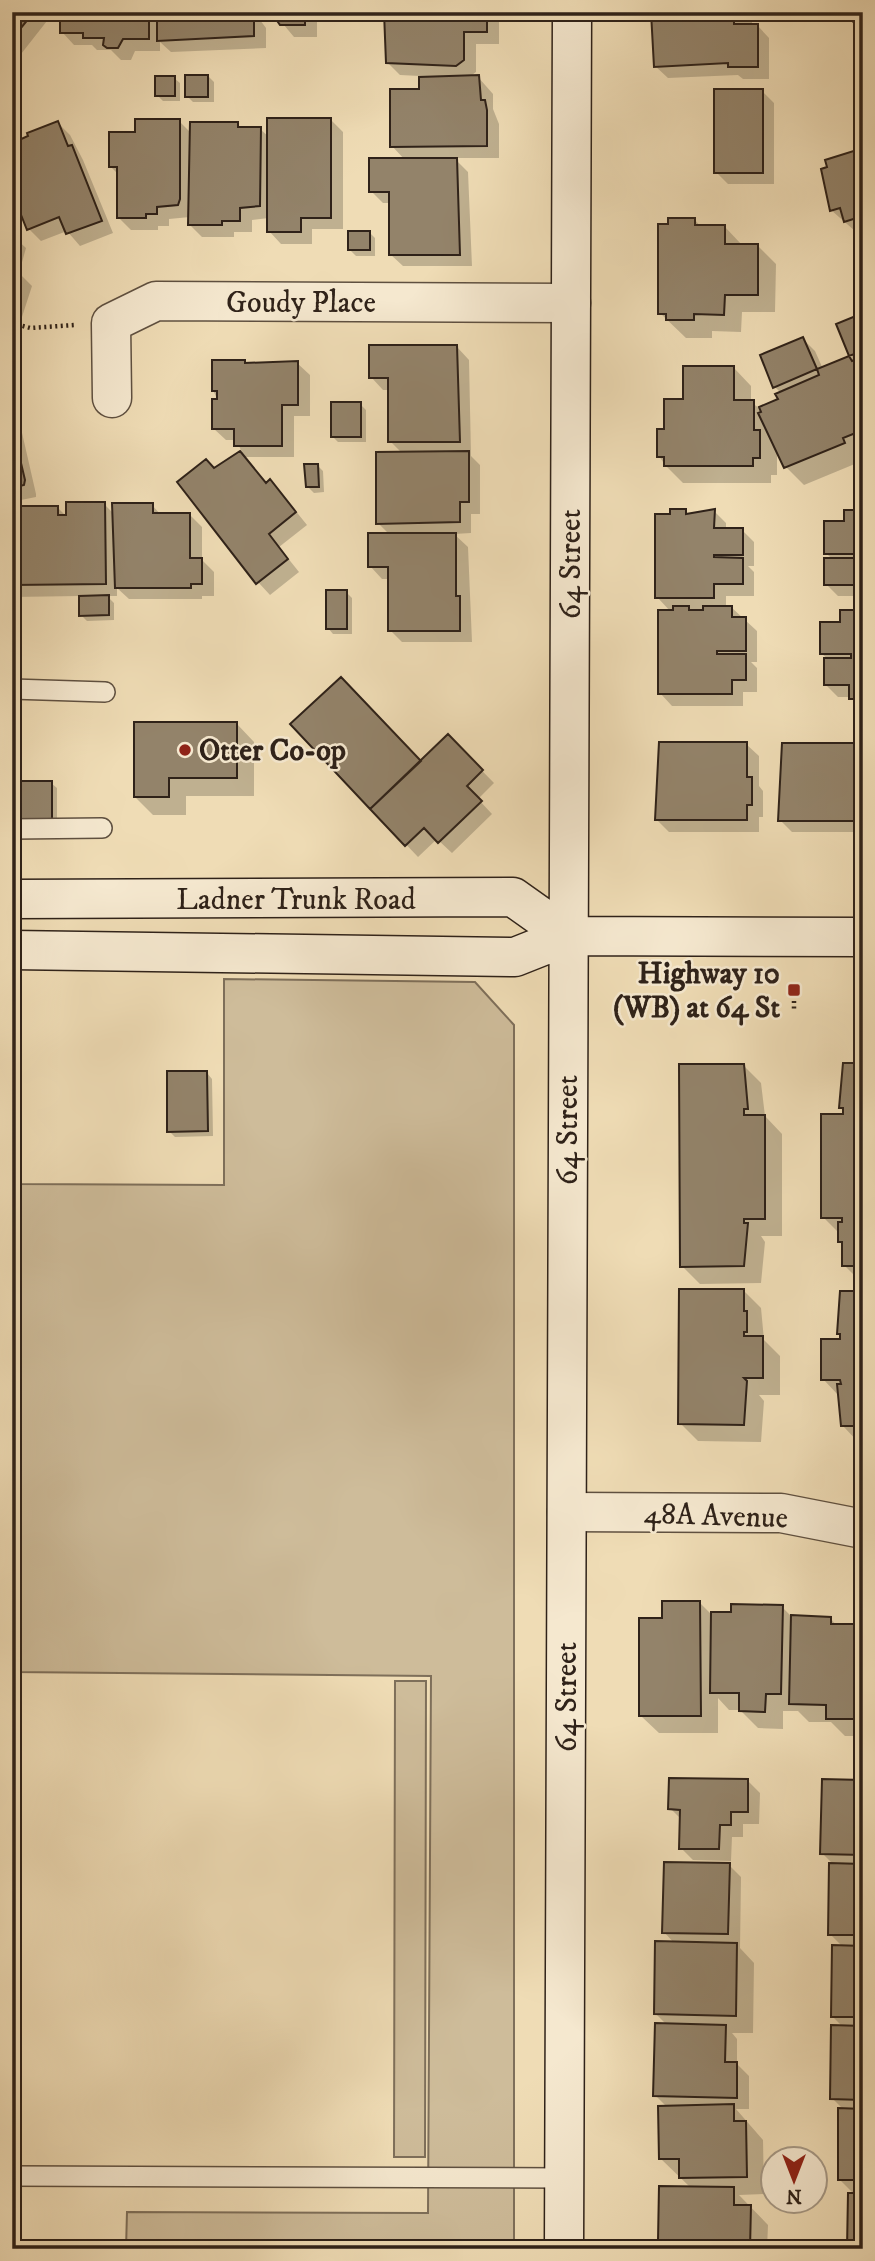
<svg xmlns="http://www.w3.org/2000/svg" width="875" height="2261" font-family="'IM FELL DW Pica',serif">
  <rect width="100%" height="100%" fill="#efdcb5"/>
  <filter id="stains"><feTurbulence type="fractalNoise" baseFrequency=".00286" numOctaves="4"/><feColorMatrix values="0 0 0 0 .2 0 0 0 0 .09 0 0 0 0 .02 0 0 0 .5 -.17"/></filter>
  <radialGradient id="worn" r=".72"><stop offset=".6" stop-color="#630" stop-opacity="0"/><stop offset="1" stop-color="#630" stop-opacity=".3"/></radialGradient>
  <path fill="#cebc9a" stroke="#7e6f5a" stroke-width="2" d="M12,979H16V1184L224,1185V979L475,982L514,1025V2249H126L127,2212L428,2213L431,1676L12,1672Z
    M395,1681H426L425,2157H394Z"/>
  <path fill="#0003" d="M12,12H54L14,63L12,61Z
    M62,12H254L266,28V48L171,52L160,42V51H135L131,60H121L111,50H97L92,45H74L62,32Z
    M273,12H317V37H294Z
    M386,12H499V44H476V72L469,77H478L493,94V109L499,124V158H454L468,172L472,266H403L390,254V203H383L371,191L405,160L392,146L420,91V76L400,75L388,63Z
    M653,12H752V25H757L769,38V79H743L738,75L668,78L655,66Z
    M208,76L214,82V102H193L187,96Z
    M174,78L180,83V101H163L157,95Z
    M762,91L774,103V184H728L716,172Z
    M331,120L343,132V229H312V244H281L269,231V218L252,220V232H234V237H202L190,225V217L169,219V226H158V230H131L119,218V175L110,166L136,134L179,121L192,134L237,124L242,129H260L269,137Z
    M58,123L70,135L83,160L113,233L80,246L67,231L41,241L29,229L16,135L22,141Z
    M863,150V238L831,210L825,190Z
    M695,220L701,227H725L742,245L758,246L776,264L775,312H742L741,332L712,331V338H686L660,313L669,226Z
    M370,233L375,238V256H356L350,250Z
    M12,235L26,248L19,273L32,286L21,320L12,318Z
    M863,315L862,461L804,485L786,467L777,447V475H771V483H683L665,465L659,456L665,431L685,401L734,368L751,386V402L760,409L780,400L781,393L775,387L803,339L815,351L823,369L852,357L838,325Z
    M457,347L469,360L471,456L480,465V514H471V533L454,534L468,547L472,642H402L390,630V579H382L370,566L390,535L378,523L403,454L390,441V390H383L371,377Z
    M213,361L297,363L310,375V416H294V457H245L267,484L270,481L282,494L307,525L279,547L299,572L270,595L258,582L214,470L242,452L236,440H226L213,428L218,401L213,390Z
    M360,404L366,410V442H338L332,436Z
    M12,416L20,424L36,494V497L16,501L17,508H58L68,518L104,504L114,514L152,505L161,515H190L202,527V560L214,572V596H202V599H129L117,588V596H107L114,603V620L87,621L81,615L80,596L12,597V548H17V515L12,516Z
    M317,465L323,471L324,492L314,493L308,487Z
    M685,511L689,515H702V511H714L726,523V530H742L754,542V566H748L754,572V596H726V607H731L757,631V662H751L757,668V692H743V706H672L660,693L671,612L657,597V515Z
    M863,512V604L856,596H838L826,584L833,560L826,553L846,523Z
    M346,592L352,598V634H333L328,628Z
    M863,612V710L851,697H838L825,684L829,660L822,654L842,623Z
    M237,724L254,742V796H186V815H153L135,797Z
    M292,724L420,763L448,736L494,783L478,799L492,814L452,853L437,839L418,857Z
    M746,744L759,756V786L763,791V817H759V832H669L656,819Z
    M863,745V832H792L780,820Z
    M51,783L57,788V829H12Z
    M743,1065L761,1083L765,1116L782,1134V1236H761L765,1242L761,1283L700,1284L682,1266Z
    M863,1065V1283H862L844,1265V1245L840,1234L823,1217L844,1116L841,1107Z
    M207,1073L212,1079L213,1136L175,1137L169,1131Z
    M743,1290L761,1308L764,1340L780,1356V1395H759L764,1401L761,1442L698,1441L680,1423Z
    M863,1293V1444H860L843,1426L839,1396L823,1379L842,1340L839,1334Z
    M700,1603L713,1616L782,1607L792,1617L830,1618L837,1626H863V1736H845L831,1722H809L798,1711H783V1729L758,1728L740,1710H729L718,1698V1733H659L641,1716L664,1620Z
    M747,1780L760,1793L759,1824H743V1837H732L731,1861L693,1860L681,1848V1819L670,1808Z
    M863,1782V2249L855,2195L839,2179L844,2110L832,2098L843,2027L832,2016L843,1947L830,1934L831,1862L822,1853Z
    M729,1865L741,1877L740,1948L754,1963L753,2033H732L737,2039V2064L749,2076V2109H736L763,2140L764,2194L739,2195L768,2225L767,2249H668L660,2241L691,2188L661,2159L667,2107L655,2095L667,2025L656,2014L675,1944L664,1932Z"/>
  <path fill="#93836a" stroke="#2f2219" stroke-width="2" d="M12,12H34L12,39Z
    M60,12H149V39H123L118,48H107L103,45L104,38H83V33H60Z
    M157,12L254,14V36L157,41Z
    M271,12H305V25H280Z
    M384,12H487V32H464V60L456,66L386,63Z
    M651,12H740V15H734V24H758V67H728V63L654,67Z
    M848,12H863V31L846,15Z
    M185,75H208V97H185Z
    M479,75L481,100H485L487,110V146L390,147V89H419V77Z
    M155,76H175V96H155Z
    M714,89H763V173H714Z
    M267,118H331V218H301V232H267Z
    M135,119H180V199L178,205L157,207V214H146V218H117V167H109V132H135Z
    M58,121L68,146L72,145L102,221L66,234L59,217L27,230L12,192V134L17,133L19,140L28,136L27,133Z
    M190,122H238V127H261L260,206L240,208V221H222V225H188Z
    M863,148V216L844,222L840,208L830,211L821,169L827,167L825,160Z
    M369,158H457L460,255H389V192H369Z
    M668,218H695V225H725V244H758V295H725L724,315L694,314V320H666V314H658V224H668Z
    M348,231H370V250H348Z
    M12,269L20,272L12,297Z
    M863,313V351L849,356L836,324Z
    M803,337L817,369L773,388L760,355Z
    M369,345H457L460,442H388V378H369Z
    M849,356L852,361L863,357V430L843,438L845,443L784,468L758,413L761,412L759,407L778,399L775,394L819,375L817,369Z
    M212,360H245V363L298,361V405H282V446H234V429H212V399H217V391H212Z
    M683,366H734V400H754V430H760V458H753V466H664V457H657V429H664V399H683Z
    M331,402H361V437H331Z
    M12,425L25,480L24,485L12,488Z
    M240,451L266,483L270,479L296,512L269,534L288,559L256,584L177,482L206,459L214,468Z
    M469,451V502H460V522L376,524V452Z
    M304,464H318L319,487H306Z
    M66,502H105L106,584L12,585L15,506H58V515H66Z
    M112,503H153V513H190V558H202V584H191V588H115Z
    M670,509H686V514L715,509L714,528H743V555H714V557L743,558V584H714V598H655V514H670Z
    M844,510H863V598H854V585H824V558H854V554H824V521H844Z
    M368,533H456V596H460V631H388V567H368Z
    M326,590H347V629H326Z
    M109,595V615L79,616V596Z
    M673,606H689V610H703V606H732V617H746V651H717V654H746V680H732V694H658V610H673Z
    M840,610H863V699H849V685H824V658H851V654H820V622H840Z
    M341,677L421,761L370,809L290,724Z
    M134,722H237V778H169V797H134Z
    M448,734L483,770L467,786L482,801L438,843L424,828L405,846L370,809Z
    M659,742H747V777H752V805H747V820H655Z
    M782,743H863V821H778Z
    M12,781H52V824H12Z
    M843,1063H863V1266H842V1242H838V1222H842V1218H821V1114H843V1108H839Z
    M679,1064H744L748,1109H744V1115H765V1219H744V1223H748L744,1266L680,1267Z
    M167,1071H207L208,1131L167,1132Z
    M679,1289H744V1311H747V1332H744V1336H763V1378H744L747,1381L744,1425L678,1424Z
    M840,1291H863V1426H841L837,1384H841L840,1380H821V1339H840V1334H837Z
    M662,1601H700L701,1716H639V1618H662Z
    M731,1604L783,1605L781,1694H766L765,1712L739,1711V1693H710L711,1612H731Z
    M791,1615L831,1617V1624H863L861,1719H826V1705L789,1704Z
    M669,1778L748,1779V1812H731V1825H720L719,1849H679L680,1810L668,1809Z
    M822,1779L863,1780V1855L820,1854Z
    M664,1862L730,1863L728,1934L662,1933Z
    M829,1863L863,1864V1935H828Z
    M655,1941L737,1943L736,2016L654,2014Z
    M832,1945L863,1946V2017H831Z
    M655,2023L726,2025L725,2062H737V2098L653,2096Z
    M831,2025L863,2026V2100L830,2099Z
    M734,2104V2121H746L747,2177L679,2178V2159H659L658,2106Z
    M838,2108L863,2109V2180H838Z
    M659,2186L734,2187V2205H751L750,2249H676L677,2242L658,2241Z
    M848,2193H863V2249H847Z"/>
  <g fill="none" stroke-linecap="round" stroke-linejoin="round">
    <defs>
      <path id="lane" d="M12,689L105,692
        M12,829L102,828
        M12,2176L564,2178"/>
      <path id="street" d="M112,398L111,323L156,301L571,303
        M567,1512L781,1513L863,1529"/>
      <path id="secondary" d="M12,899L513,897L568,936
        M12,950L515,957L568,936L863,937
        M564,2249L572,12"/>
    </defs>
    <use href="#lane" stroke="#5f5040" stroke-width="22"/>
    <use href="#street" stroke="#5f5040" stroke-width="41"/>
    <use href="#secondary" stroke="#2f2219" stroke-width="41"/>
    <path stroke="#2f2219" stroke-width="4.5" stroke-dasharray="2 3.5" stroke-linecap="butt" d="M12,323L30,328L75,325
      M794,990V1009"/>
    <use href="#lane" stroke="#f5e8cf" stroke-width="19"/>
    <use href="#street" stroke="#f5e8cf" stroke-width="38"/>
    <use href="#secondary" stroke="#f5e8cf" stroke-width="38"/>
  </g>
  <g fill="#8f2418" stroke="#f5e8cf" stroke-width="2.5">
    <circle cx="185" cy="750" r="7"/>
    <rect x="787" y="983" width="14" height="14" rx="3.5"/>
  </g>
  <g text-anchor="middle" stroke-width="5" stroke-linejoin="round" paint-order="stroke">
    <g font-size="30" fill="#2f2219" stroke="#f5e8cf">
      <text x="301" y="312">Goudy Place</text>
      <text transform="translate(570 564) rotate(-90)" y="10">64 Street</text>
      <text x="296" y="909">Ladner Trunk Road</text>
      <text transform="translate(567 1130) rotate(-90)" y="10">64 Street</text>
      <text transform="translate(716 1515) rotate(2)" y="10">48A Avenue</text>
      <text transform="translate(566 1697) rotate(-90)" y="10">64 Street</text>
    </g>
    <g font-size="30" font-weight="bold" fill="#2f2219" stroke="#f5e8cf" text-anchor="start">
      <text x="199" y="760">Otter Co-op</text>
      <text x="780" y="983" text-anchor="end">Highway 10<tspan x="780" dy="34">(WB) at 64 St</tspan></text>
    </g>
  </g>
  <rect width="875" height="2261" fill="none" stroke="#efdcb5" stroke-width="42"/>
  <rect x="14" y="14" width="847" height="2233" fill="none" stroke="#2f2219" stroke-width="3.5"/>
  <rect x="21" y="21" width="833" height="2219" fill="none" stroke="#2f2219" stroke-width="2"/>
  <g transform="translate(794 2180) rotate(180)"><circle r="33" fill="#f5e8cf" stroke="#a69986" stroke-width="2"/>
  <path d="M0-5L12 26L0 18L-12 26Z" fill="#8f2418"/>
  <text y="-10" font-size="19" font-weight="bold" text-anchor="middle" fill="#2f2219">N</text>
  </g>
  <rect width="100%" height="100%" filter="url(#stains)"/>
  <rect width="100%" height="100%" fill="url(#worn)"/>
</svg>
